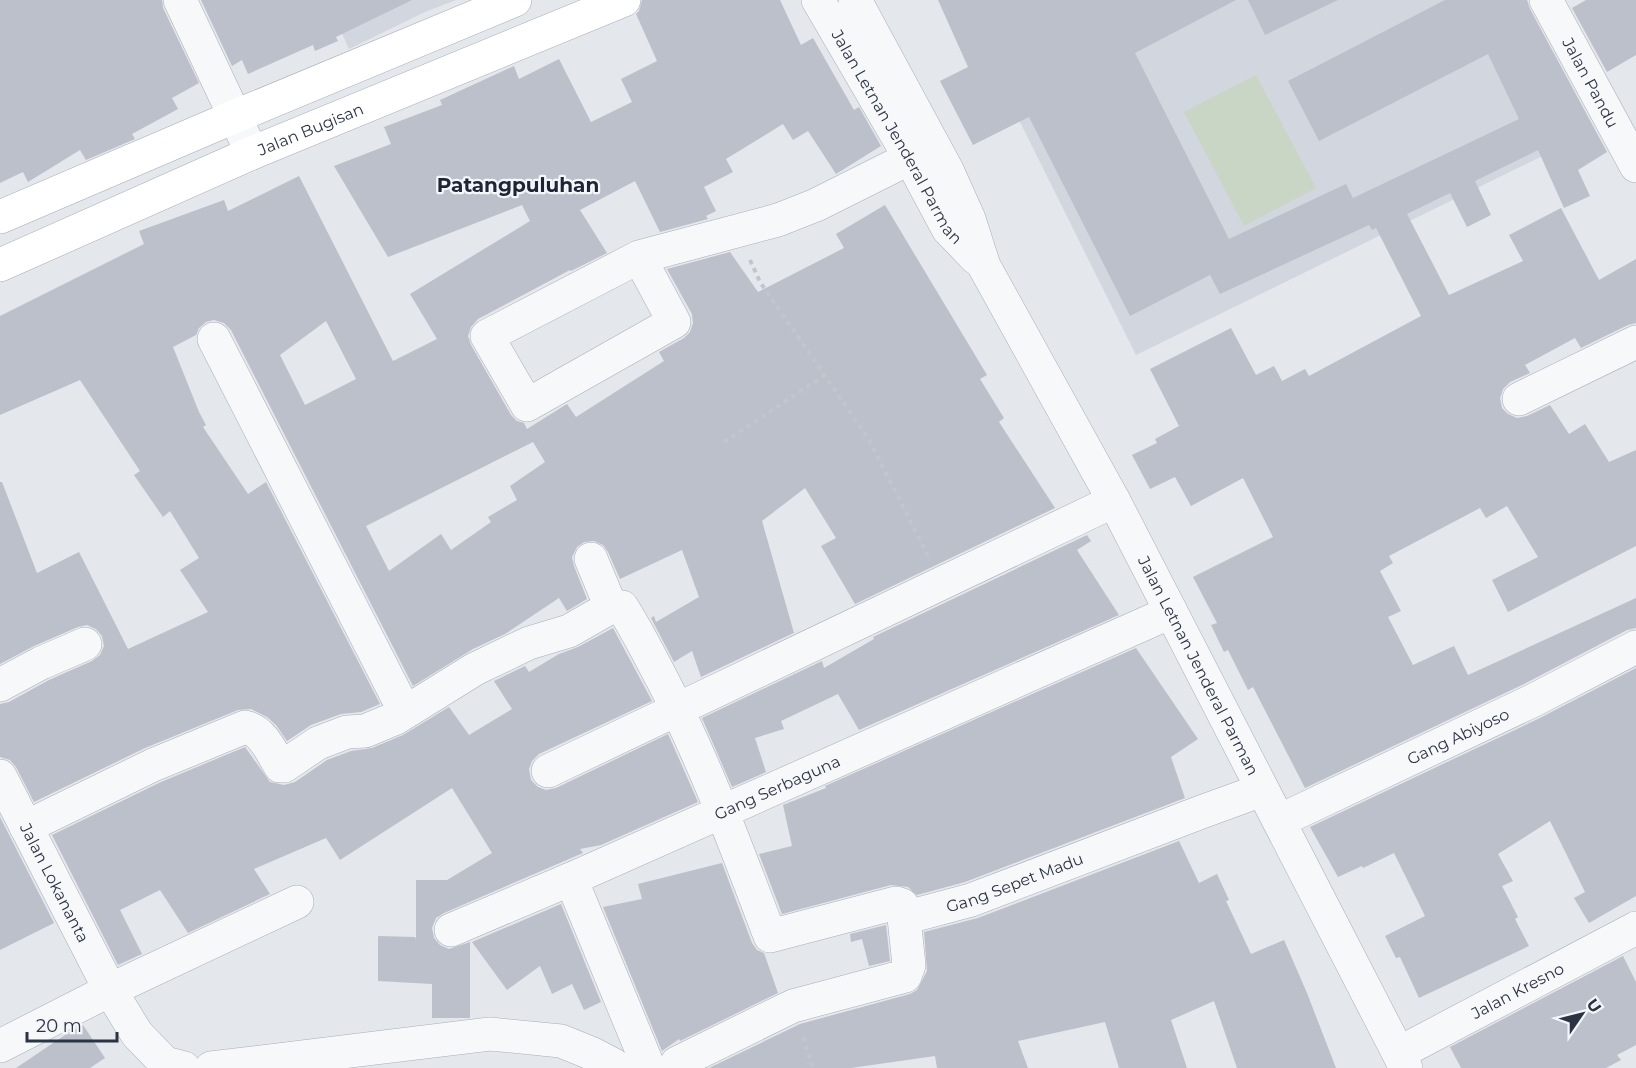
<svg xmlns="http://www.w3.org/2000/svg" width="1636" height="1068" font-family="Montserrat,sans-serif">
  <rect width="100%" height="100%" fill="#e4e7ec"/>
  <path fill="#d2d6de" d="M327,0H456L425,12L349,49Z
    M1148,0H1507L1569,143L1136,355L1009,100Z"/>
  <path fill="#c9d6c5" d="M1256,75L1316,188L1244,226L1184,112Z"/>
  <path fill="#bbc0ca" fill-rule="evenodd" d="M0,0H162L163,8L199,83L172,98L178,109L132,134L135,139L86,160L80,150L28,182L23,172L0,183Z
    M201,0H412L336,37L338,41L315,51L313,45L248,74L242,60L232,66Z
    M642,0H780L801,45L813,38L854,110L859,107L881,146L836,174L808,131L793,140L783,124L726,159L733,172L704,187L716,211L706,216L708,219L660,232L635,181L580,210L607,253L571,271L570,270L478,319L471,327L468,336L471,345L511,415L517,421L524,423L527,429L567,404L576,417L664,361L659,352L684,338L690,332L693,323L692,314L667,269L730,252L758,292L844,248L836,234L885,205L987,375L980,379L1004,418L999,422L1055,508L855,604L821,546L836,538L805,488L762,521L794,633L802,629L701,677L692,651L674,662L651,618L654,616L656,622L699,597L682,550L620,579L608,552L603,545L594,541L584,542L577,547L572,557L574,566L587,599L567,611L559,598L505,634L473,649L413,686L231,330L224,323L214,320L206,322L199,328L196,335L173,347L199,412L206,425L203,427L248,494L266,482L380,704L361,712L341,714L311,725L287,741L276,725L267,717L251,709L238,710L145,748L34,802L16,767L10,760L0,757V704L9,702L49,680L92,661L100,655L104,646L102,636L96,629L87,625L78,627L34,646L0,664V482H2L37,573L79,552L128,649L208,612L180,570L199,558L170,511L163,517L134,475L140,471L80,380L0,415V316L144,244L139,231L224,200L228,211L299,176L393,361L437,339L410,294L530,221L522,205L388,257L334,166L391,144L384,127L442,105L440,100L514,66L519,79L559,59L591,122L632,102L621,79L657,61L636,14L639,11ZM326,321L356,379L305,405L280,355ZM533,442L545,462L510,486L517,500L488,517L491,522L451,550L441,534L389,571L366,526Z
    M938,0H1236L1135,53L1229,239L1346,184L1353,198L1519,119L1488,54L1319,141L1288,81L1445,0H1527L1530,9L1607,152L1578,170L1590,196L1564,208L1538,150L1475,181L1491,215L1467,227L1450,193L1407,214L1449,295L1523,261L1509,235L1561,208L1599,280L1636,259V323L1628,325L1581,348L1575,338L1525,365L1530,373L1510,382L1503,389L1500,398L1502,408L1508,414L1517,418L1527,416L1550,405L1569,434L1585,424L1609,462L1636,450V546L1508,612L1492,580L1538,557L1507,506L1486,518L1480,508L1389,556L1393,563L1380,571L1401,611L1388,617L1413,665L1454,646L1468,675L1636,598V628L1627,630L1524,684L1305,788L1253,687L1248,690L1228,650L1224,652L1211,625L1217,623L1193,577L1273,537L1243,478L1191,506L1175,477L1150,489L1132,455L1157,443L1155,439L1179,426L1150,369L1231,328L1256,375L1274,366L1282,381L1305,369L1309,376L1421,316L1376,228L1372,230L1369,225L1220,294L1210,275L1130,316L1029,117L973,145L940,81L968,67Z
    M1248,0H1338L1265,35Z
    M1586,0H1636V55L1607,72L1572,8Z
    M1087,535L1091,541L1077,550L1119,615L859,730L838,694L781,721L784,729L755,738L766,772L732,787L702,718L822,661L824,668L874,639L873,637Z
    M613,628L652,701L539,754L532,761L529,769L531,780L538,787L546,790L556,788L668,734L698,802L601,845L580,849L583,853L444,913L436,918L432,928L434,938L440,945L449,949L470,942V1018H432V984L378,981V936L415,937L416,939V880H447L492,853L452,788L340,860L326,838L254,869L270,894L188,933L160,890L120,910L142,954L118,965L52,835L161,782L245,747L270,782L284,785L295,782L327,760L351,751L372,748L403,735L449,707L469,735L512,709L494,681L525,666L529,672L559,654L578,647Z
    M1136,648L1198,739L1171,757L1185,798L965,882L917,895L908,887L891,885L782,914L759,854L792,846L783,805L826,788L825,786Z
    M1636,668V896L1589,923L1574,898L1585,892L1550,821L1498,854L1513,881L1502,886L1518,917L1515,919L1529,946L1419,998L1400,957L1396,958L1385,936L1425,916L1394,853L1363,868L1362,866L1338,877L1310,827L1540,718Z
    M0,817L54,923L0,950Z
    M1179,841L1199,883L1217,874L1229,900L1226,901L1251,954L1284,940L1307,993L1336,1068H1237L1214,1001L1171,1020L1187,1068H1119L1105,1022L1018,1041L1028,1068H937L935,1056L851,1068H709L800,1024L910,994L917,990L927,971L924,932L978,918Z
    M722,863L752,943L757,950L764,953L778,993L680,1041L679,1039L662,1051L603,907L642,899L638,884Z
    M561,904L601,1002L584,1010L572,984L552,994L540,966L507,990L472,942Z
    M886,925L890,961L869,966L862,939L851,942L850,934Z
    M1623,956L1636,982V1045L1617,1055L1621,1060L1606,1068H1461L1450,1047Z
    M83,1025L105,1058L90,1068H16L68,1033Z"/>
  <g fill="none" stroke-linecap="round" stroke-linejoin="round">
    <defs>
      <g id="minor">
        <path d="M180,0L252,153"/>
        <path id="s1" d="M818,0L910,158L948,229L976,258"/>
        <path id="s2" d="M855,0L947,170L969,219L984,266L1114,501L1406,1068"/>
        <path id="s3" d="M1546,0L1636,166"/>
        <path d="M639,257L674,322L527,405L487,336L639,257L778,220L816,205L910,158"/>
        <path d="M214,339L405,712"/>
        <path d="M1519,399L1636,342"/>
        <path d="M591,559L611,607"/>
        <path d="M0,685L41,663L85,644"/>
        <path d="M548,771L1114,501"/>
        <path id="s4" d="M0,776L110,990L137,1034L165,1063L184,1068"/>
        <path id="s5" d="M1279,821L1532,701L1636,647"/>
        <path id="s6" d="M26,827L153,765L245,727C263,731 271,751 280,766H284L318,743L347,732L365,731L396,718L475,669L529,643L569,631L611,607H622C637,630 649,655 662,679C705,762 737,849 770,936L896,903L902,905L904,918L971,900L1204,811L1262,790"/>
        <path d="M451,930L571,879"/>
        <path d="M0,1046L110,990L297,902"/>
        <path id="s7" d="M1399,1053L1636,928"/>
        <path d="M677,1063L793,1006L905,976L909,965L904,918"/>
        <path d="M211,1068L490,1034L561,1041L593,1054L614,1065L616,1068"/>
        <path id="s8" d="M649,1068L571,879L1171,612"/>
      </g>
      <g id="major">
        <path d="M0,217L236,116L515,0"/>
        <path id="s9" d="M0,265L252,153L624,0"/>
      </g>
    </defs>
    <use href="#minor" stroke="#a9aeb7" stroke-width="34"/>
    <use href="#major" stroke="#a3abb8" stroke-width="34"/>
    <path stroke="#c2c5cb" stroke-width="4" stroke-dasharray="4.5 4.5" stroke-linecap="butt" d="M750,260L760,282L868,438L928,556
      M724,442L825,375
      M803,1037L813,1068"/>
    <use href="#minor" stroke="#f7f8fa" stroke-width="33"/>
    <use href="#major" stroke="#fff" stroke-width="33"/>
  </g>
  <g text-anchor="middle" stroke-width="4.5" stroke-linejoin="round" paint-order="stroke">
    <g font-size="16" fill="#2b3445" stroke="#f4f6f9">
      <text dy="6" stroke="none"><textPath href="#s3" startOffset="94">Jalan Pandu</textPath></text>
      <text dy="6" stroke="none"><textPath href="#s9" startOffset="339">Jalan Bugisan</textPath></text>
      <text dy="6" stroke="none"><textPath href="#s1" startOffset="158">Jalan Letnan Jenderal Parman</textPath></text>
      <text dy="6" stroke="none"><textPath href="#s2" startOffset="750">Jalan Letnan Jenderal Parman</textPath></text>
      <text dy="6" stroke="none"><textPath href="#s5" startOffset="198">Gang Abiyoso</textPath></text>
      <text dy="6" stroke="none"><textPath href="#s8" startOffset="430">Gang Serbaguna</textPath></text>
      <text dy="6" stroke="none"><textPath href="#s6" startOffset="1304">Gang Sepet Madu</textPath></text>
      <text dy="6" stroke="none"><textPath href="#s4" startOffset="120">Jalan Lokananta</textPath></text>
      <text dy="6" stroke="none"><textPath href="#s7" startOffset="134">Jalan Kresno</textPath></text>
    </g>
    <g font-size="20" font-weight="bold" fill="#1d2536" stroke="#f4f6f9">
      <text x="518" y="192">Patangpuluhan</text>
    </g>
  </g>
  <g transform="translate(1582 1014) rotate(55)" stroke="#f4f6f9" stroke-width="4.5" paint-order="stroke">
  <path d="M0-4.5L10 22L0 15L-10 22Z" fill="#2b3445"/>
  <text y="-9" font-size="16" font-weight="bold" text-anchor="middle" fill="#2b3445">U</text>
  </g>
  <path d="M27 1032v9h90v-9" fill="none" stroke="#2b3445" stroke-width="3"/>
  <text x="36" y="1032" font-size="18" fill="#2b3445" stroke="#f4f6f9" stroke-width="4.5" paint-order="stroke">20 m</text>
</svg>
